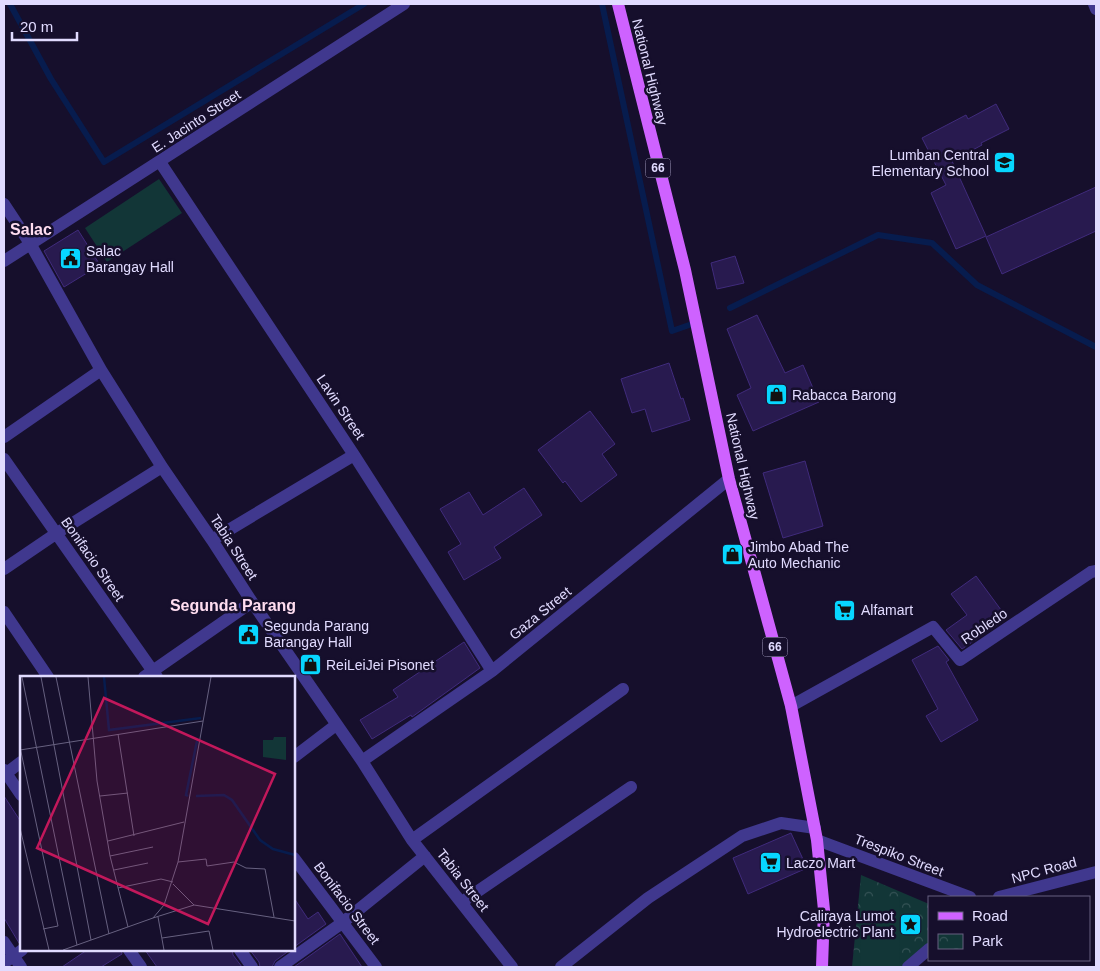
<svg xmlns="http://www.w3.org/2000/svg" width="1100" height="971" font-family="Helvetica,sans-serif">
  <defs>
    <pattern id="park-crowns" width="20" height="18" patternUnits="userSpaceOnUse" patternTransform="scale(1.25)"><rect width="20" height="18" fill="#123637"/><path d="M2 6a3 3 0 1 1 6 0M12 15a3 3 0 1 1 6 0" fill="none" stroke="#345255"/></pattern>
  </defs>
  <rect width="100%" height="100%" fill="#160f2c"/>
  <path fill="url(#park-crowns)" d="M861,875L929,904V944L901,967H852Z"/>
  <path fill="#123637" d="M159,179L182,213L107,262L85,228Z
    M861,897H900L899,967H860Z"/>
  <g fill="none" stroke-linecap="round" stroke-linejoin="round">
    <path stroke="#071c4e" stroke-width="6" d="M10,4L51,79L104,162L364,4
      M602,4L672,331L692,324
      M730,308L878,235L932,243L977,285L1096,347"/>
  </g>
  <path fill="#281a4f" stroke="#402b7c" d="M996,104L1009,129L981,143L982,145L952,161L986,236L956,249L931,193L946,185L922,138L966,115L968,119Z
    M1096,187V231L1002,274L986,237Z
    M78,230L100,265L64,287L44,251Z
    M735,256L744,283L717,289L711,263Z
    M757,315L785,373L803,365L819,402L753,431L737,395L751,388L727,329Z
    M669,363L681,399L683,398L690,420L652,432L645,409L632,413L621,379Z
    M590,411L615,444L602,454L617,475L581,502L565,481L563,483L538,450Z
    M805,461L823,526L783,538L763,473Z
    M524,488L542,515L494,547L501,558L464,580L448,552L461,544L440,509L469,492L483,515Z
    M976,576L1007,618L962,649L946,630L967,615L951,594Z
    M464,642L480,668L412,717L411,715L372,739L360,720L398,697L393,690Z
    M938,646L949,660L946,662L978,720L941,742L926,716L938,709L912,660Z
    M4,796L21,822V942L19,943L4,918Z
    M791,833L807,868L748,894L733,858Z
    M294,898L308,919L318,912L326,924L294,947Z
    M340,934L362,967H294Z
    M87,950H121L122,954L101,967H62Z
    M145,950H232L233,955L242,967H157Z
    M250,950H290L275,961L272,967H260L259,962Z"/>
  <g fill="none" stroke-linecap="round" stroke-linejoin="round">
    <path stroke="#40388e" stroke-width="12" d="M1094,4L1096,9
      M160,162L354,455L492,671
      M4,204L31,245L101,370L162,467L212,540L252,602L362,761L412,840L512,967
      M4,261L404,4
      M4,437L101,370
      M4,459L157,677
      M212,540L354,455
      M4,569L57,533L162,467
      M4,612L48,677
      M144,677L252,602
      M791,706L933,627L960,660L1091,572L1096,571
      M294,757L336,725
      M362,761L492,671L729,479
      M4,770L21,795
      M4,775L21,762
      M412,840L623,689
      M817,840L970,897
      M294,858L376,967
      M999,897L1096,872
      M462,902L631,787
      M4,942L21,967
      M129,950L141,967
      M240,950L252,967
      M4,963L22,950
      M280,967L342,923L425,856
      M561,967L648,898L742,836L781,823L815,828
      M908,967L929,949"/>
    <path stroke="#ce62ff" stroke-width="12" d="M618,4L685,270L729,479L791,706L817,840L824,910L822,967"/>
  </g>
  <defs>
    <symbol id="school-square" viewBox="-11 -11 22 22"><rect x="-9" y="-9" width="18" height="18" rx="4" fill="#07d6ff" stroke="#160f2c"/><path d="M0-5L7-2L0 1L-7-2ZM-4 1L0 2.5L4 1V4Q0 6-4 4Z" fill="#111"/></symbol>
    <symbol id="civic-square" viewBox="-11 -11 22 22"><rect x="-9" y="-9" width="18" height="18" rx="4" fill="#07d6ff" stroke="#160f2c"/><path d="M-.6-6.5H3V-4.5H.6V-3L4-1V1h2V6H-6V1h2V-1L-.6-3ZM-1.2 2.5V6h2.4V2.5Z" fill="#111"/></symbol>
    <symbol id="shop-square" viewBox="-11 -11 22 22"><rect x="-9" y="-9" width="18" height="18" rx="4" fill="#07d6ff" stroke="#160f2c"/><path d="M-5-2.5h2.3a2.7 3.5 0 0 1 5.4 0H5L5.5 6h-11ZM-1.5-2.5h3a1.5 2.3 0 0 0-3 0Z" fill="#111"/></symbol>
    <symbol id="supermarket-square" viewBox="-11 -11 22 22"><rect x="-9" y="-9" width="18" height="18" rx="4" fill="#07d6ff" stroke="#160f2c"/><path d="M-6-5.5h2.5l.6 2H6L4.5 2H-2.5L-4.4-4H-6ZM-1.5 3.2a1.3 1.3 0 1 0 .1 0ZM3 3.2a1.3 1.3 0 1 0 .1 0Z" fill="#111"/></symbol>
    <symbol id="sight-square" viewBox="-11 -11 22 22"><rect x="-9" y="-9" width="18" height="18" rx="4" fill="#07d6ff" stroke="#160f2c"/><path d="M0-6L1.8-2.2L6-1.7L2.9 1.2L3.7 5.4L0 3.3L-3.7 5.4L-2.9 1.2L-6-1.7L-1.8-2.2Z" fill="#111"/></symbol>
  </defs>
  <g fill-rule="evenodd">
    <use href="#school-square" x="992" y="150" width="25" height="25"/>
    <use href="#civic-square" x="58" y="246" width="25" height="25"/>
    <use href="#shop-square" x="764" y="382" width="25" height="25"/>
    <use href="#shop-square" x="720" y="542" width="25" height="25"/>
    <use href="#supermarket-square" x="832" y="598" width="25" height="25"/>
    <use href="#civic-square" x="236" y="622" width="25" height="25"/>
    <use href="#shop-square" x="298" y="652" width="25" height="25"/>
    <use href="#supermarket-square" x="758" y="850" width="25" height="25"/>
    <use href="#sight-square" x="898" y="912" width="25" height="25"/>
  </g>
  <g text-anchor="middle" stroke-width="5" stroke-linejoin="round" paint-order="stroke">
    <g fill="#160f2c" stroke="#a49ec0" stroke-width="1">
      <rect x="645.5" y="158.5" width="25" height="19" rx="4"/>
      <rect x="762.5" y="637.5" width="25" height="19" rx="4"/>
    </g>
    <g font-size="12" font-weight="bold" fill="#e1dbff">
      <text x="658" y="172">66</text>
      <text x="775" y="651">66</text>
    </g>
    <g font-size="14" fill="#e1dbff" stroke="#160f2c">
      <text transform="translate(650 72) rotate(76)" y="5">National Highway</text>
      <text transform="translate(196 121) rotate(-33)" y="5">E. Jacinto Street</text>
      <text transform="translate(341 407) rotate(56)" y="5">Lavin Street</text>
      <text transform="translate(743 466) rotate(77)" y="5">National Highway</text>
      <text transform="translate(234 547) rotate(57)" y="5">Tabia Street</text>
      <text transform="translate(93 559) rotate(55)" y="5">Bonifacio Street</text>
      <text transform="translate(540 613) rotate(-39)" y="5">Gaza Street</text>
      <text transform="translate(984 626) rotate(-34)" y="5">Robledo</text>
      <text transform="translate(899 855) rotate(21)" y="5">Trespiko Street</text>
      <text transform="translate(1044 870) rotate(-15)" y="5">NPC Road</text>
      <text transform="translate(463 880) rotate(52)" y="5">Tabia Street</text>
      <text transform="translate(347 903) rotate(53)" y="5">Bonifacio Street</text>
    </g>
    <g font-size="14" fill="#e1dbff" stroke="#160f2c" text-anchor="start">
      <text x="989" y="160" text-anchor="end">Lumban Central<tspan x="989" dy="16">Elementary School</tspan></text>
      <text x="86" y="256">Salac<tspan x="86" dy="16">Barangay Hall</tspan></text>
      <text x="792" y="400">Rabacca Barong</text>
      <text x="748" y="552">Jimbo Abad The<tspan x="748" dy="16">Auto Mechanic</tspan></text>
      <text x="861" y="615">Alfamart</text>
      <text x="264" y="631">Segunda Parang<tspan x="264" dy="16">Barangay Hall</tspan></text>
      <text x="326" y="670">ReiLeiJei Pisonet</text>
      <text x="786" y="868">Laczo Mart</text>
      <text x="894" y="921" text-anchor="end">Caliraya Lumot<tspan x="894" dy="16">Hydroelectric Plant</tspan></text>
    </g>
    <g font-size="16" font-weight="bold" fill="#ffddf0" stroke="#160f2c">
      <text x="31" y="235">Salac</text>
      <text x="233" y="611">Segunda Parang</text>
    </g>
  </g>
  <g transform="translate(20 676)">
    <rect width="275" height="275" fill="#160f2c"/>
    <path d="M254,61H266V84L243,81V64H253Z" fill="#123637"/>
    <path fill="none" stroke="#071c4e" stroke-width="2.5" d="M84,1L89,54L181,42M168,120L166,119L177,65M176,120L204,119L212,124L240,164L253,173L275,179"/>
    <path fill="none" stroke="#676180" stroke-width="1" d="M2,1L57,269M21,1L71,264M36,1L89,258M68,1L77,105L90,180L108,251M98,58L114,160M0,71L38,250L23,253M0,74L183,45M80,120L108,117M0,152L29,274M88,165L164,146M90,180L133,171M158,186L186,183L187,190L214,186L226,192L245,193L254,241M94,194L128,187M98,212L141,203L153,206M174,229L275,245M138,241L144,274M133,242L174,229L153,208M142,262L189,255L193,274M43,274L133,242L144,229L158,186L191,1"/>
    <path fill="#c2185b" fill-opacity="0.15" stroke="#c2185b" stroke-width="2.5" d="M84,22L255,98L188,248L17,172Z"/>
    <rect width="275" height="275" fill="none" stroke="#e1dbff" stroke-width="2.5"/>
  </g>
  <rect width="1100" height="971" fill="none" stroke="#e1dbff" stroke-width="10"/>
  <rect x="928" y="896" width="162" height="65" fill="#160f2c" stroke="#676180"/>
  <rect x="938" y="912" width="25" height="8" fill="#ce62ff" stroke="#676180"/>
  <text x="972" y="921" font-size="15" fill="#e1dbff">Road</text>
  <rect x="938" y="934" width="25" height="15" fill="url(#park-crowns)" stroke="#676180"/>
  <text x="972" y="946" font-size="15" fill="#e1dbff">Park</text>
  <path d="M12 32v8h65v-8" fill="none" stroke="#e1dbff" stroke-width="2.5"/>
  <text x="20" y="32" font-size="15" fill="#e1dbff" stroke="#160f2c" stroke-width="4" paint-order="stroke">20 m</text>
</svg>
